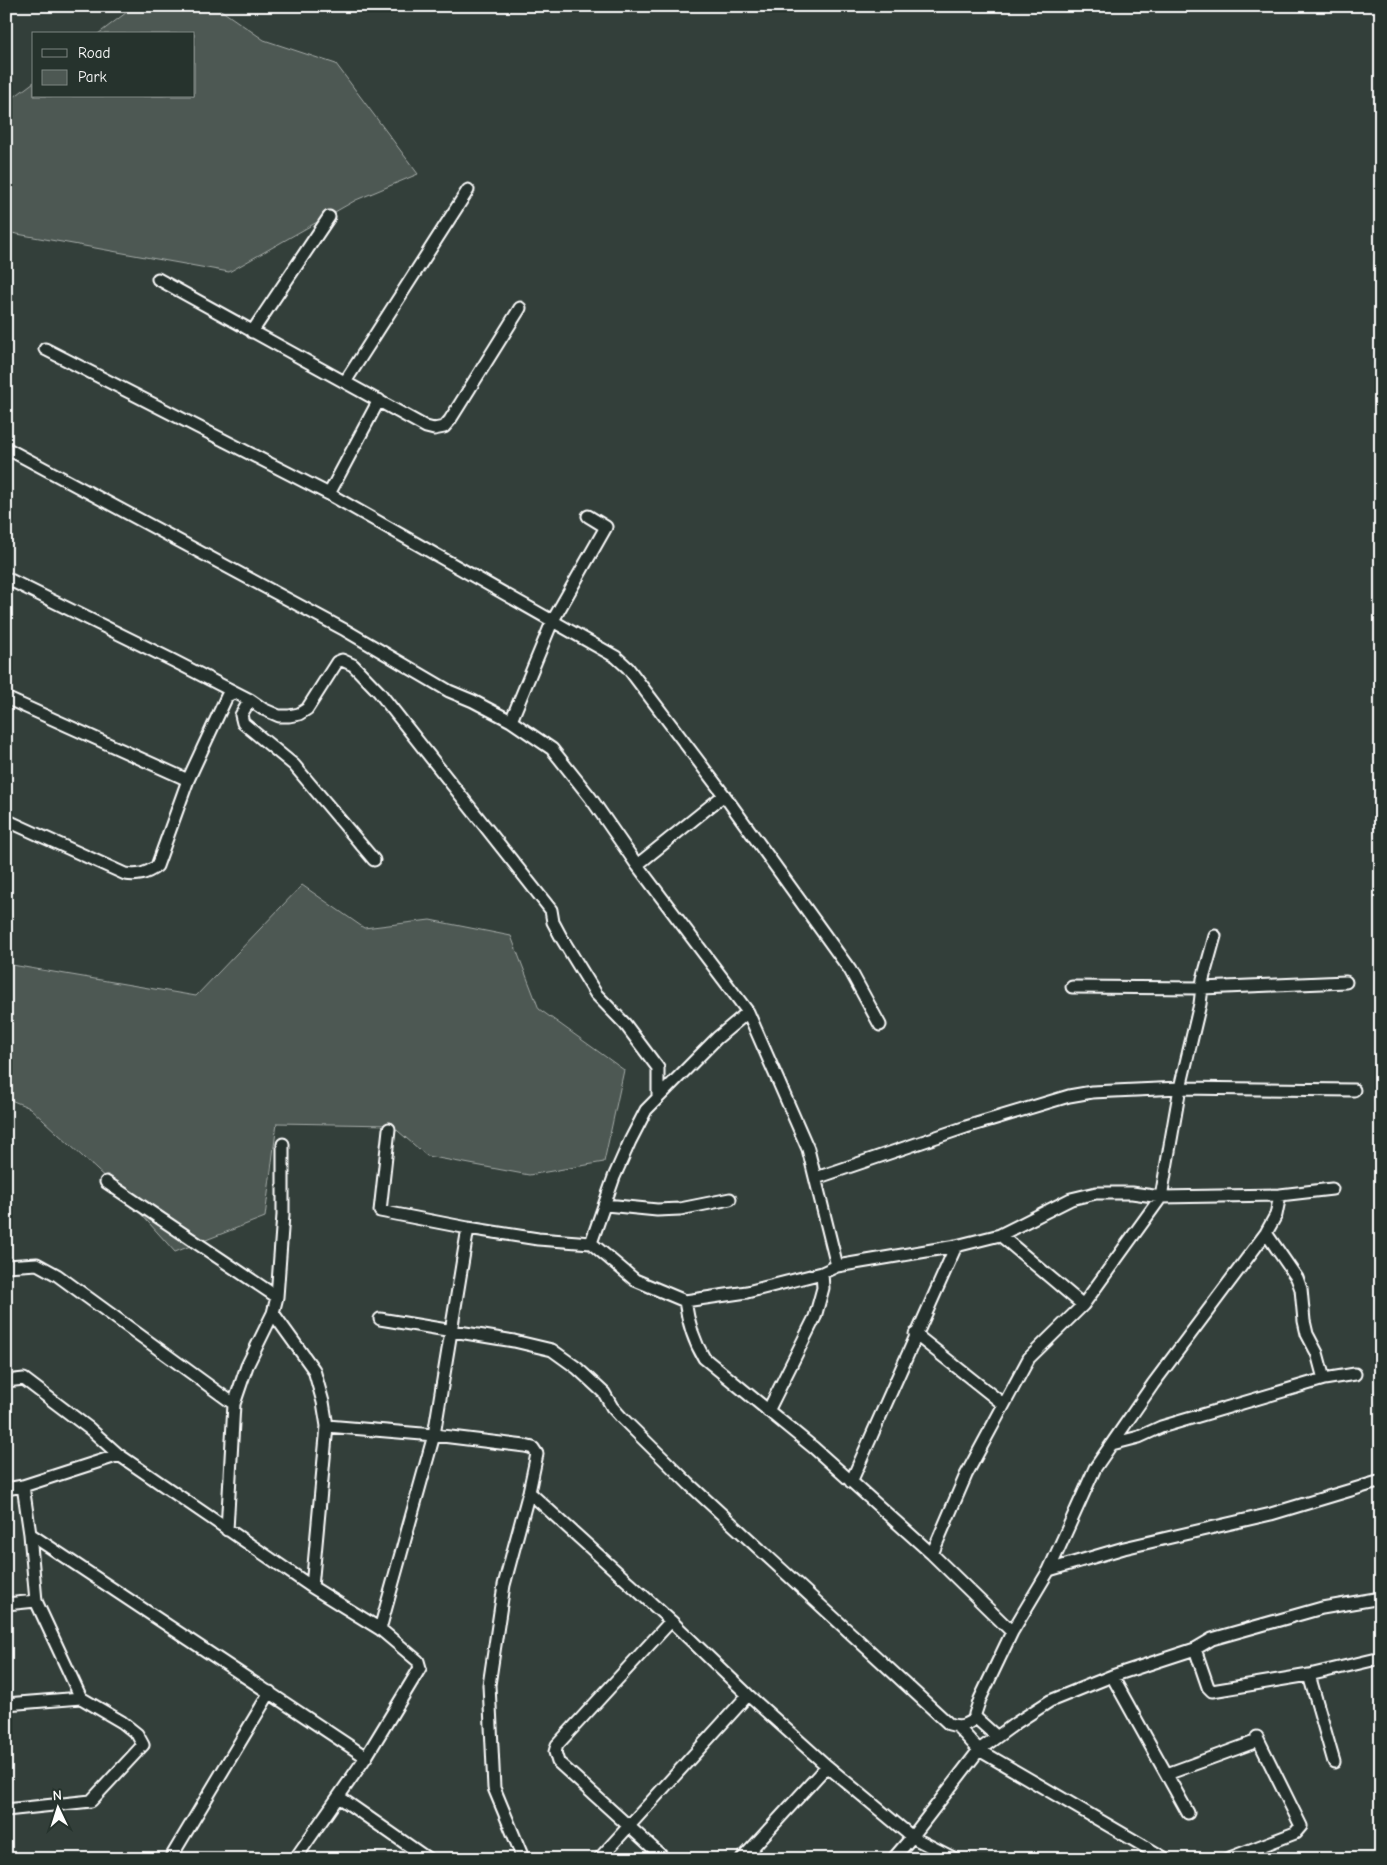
<svg xmlns="http://www.w3.org/2000/svg" width="1387" height="1865" font-family="'Comic Neue',sans-serif">
  <rect width="100%" height="100%" fill="#333f3a"/>
  <filter id="ink" filterUnits="userSpaceOnUse"><feTurbulence type="fractalNoise" baseFrequency=".02" numOctaves="2"/><feDisplacementMap in="SourceGraphic" scale="10" xChannelSelector="R" yChannelSelector="G"/><feConvolveMatrix kernelMatrix="1 2 1 2 8 2 1 2 1" color-interpolation-filters="sRGB"/></filter>
  <g filter="url(#ink)">
    <path fill="#4d5853" stroke="#a6aca9" d="M135,6H215L264,40L336,64L418,174L356,200L229,272L6,232V103L34,82V96H194V34H98Z
      M302,885L364,928L430,920L511,936L539,1009L624,1070L604,1162L529,1175L427,1156L391,1125L277,1123L265,1217L175,1252L123,1194L30,1108L6,1098V964L196,996Z"/>
    <g fill="none" stroke-linecap="round" stroke-linejoin="round">
      <defs>
        <path id="minor" d="M158,279L426,427L434,429L444,427L450,420L520,308
          M252,332L329,217
          M45,349L329,494L616,657L628,668L724,795L850,970L880,1025
          M345,382L468,190
          M6,448L345,630L449,691L473,701L511,721L552,749L590,797L637,865L748,1012L808,1149L837,1266
          M329,494L379,400
          M6,578L172,660L250,700L263,709L279,716H289L299,714L307,709L337,662L342,660L353,665L379,692L551,910L553,922L561,937L596,994L625,1024L658,1068V1097
          M6,698L188,780
          M250,700L241,715L243,723L294,765L374,860
          M511,721L552,622L606,527L588,516
          M6,820L125,874C138,876 146,874 157,866L188,780L227,696L233,693
          M637,865L724,795
          M1072,987L1202,988L1346,982
          M389,1129L380,1211L468,1228L538,1239L591,1243L635,1280L685,1301L747,1292L822,1273L837,1266L956,1246L1000,1235L1071,1199L1096,1193H1132L1161,1197L1280,1195L1332,1189
          M816,1178L966,1127L1069,1096L1092,1092L1180,1088L1354,1090
          M106,1182L277,1297
          M606,1205L657,1210L680,1209L730,1199
          M1266,1233L1297,1278L1301,1289L1304,1321L1307,1334L1317,1353L1324,1379
          M1000,1235L1083,1305
          M591,1243L614,1177L630,1141L646,1110L717,1038L748,1012
          M6,1266L37,1264L57,1275L234,1404
          M685,1301C688,1322 693,1340 704,1358L814,1448L932,1554L1012,1632
          M273,1313L314,1370L323,1402L327,1426L312,1587
          M380,1319L514,1341L552,1350L577,1368L604,1393L612,1407L621,1417L689,1484L949,1724C961,1728 966,1725 976,1718
          M915,1334L1003,1404
          M6,1381L24,1379L90,1429L119,1455L312,1587L380,1629L418,1661L420,1668L366,1757L295,1859
          M768,1411L815,1317L823,1288L822,1273
          M327,1426L434,1435L525,1446L533,1448L537,1454L529,1492L504,1585L489,1685L494,1788L521,1853L520,1859
          M1112,1444L1139,1437L1161,1427L1324,1379L1355,1374
          M851,1482L956,1246
          M23,1486L30,1534L36,1601L81,1698
          M6,1489L23,1486L119,1455
          M529,1492L671,1621L748,1695L827,1766L912,1837L955,1859
          M227,1530L234,1404L247,1366L273,1313L277,1297L283,1215V1144
          M30,1534L366,1757
          M932,1554L966,1475L1029,1358L1083,1305L1161,1197L1180,1088L1200,1004L1203,979L1215,936
          M1049,1570L1124,1548L1271,1514L1381,1481
          M6,1604L36,1601
          M380,1629L434,1435L468,1228
          M1195,1649L1208,1687L1212,1691L1309,1675L1377,1659
          M1309,1675L1334,1762
          M1112,1676L1188,1813
          M6,1704L81,1698L122,1722L137,1734L143,1745L91,1801L6,1810
          M958,1727L979,1750L1166,1859
          M996,1736L976,1718L975,1714L980,1699L1012,1632L1049,1570L1095,1468L1153,1384L1266,1233L1276,1215L1280,1195
          M1167,1774L1252,1743
          M339,1797L428,1859
          M170,1859L270,1692
          M599,1859L748,1695
          M665,1859L558,1762L555,1752L557,1745L671,1621
          M742,1859L827,1766
          M893,1859L912,1837L979,1750L1016,1723L1050,1701L1112,1676L1195,1649L1212,1639L1322,1608L1381,1598
          M1227,1859L1295,1833L1301,1826L1257,1737"/>
      </defs>
      <use href="#minor" stroke="#fff" stroke-width="15"/>
      <use href="#minor" stroke="#26332d" stroke-width="11"/>
    </g>
  </g>
  <rect width="1387" height="1865" fill="none" stroke="#26332d" stroke-width="25"/>
  <rect x="12" y="12" width="1362" height="1840" fill="none" stroke="#fff" stroke-width="2" filter="url(#ink)"/>
  <rect x="32" y="32" width="162" height="65" fill="#26332d" stroke="#7d8581"/>
  <rect x="42" y="49" width="25" height="8" fill="#26332d" stroke="#7d8581"/>
  <text x="78" y="58" font-size="15" fill="#ffffff">Road</text>
  <rect x="42" y="70" width="25" height="15" fill="#4d5853" stroke="#7d8581"/>
  <text x="78" y="82" font-size="15" fill="#ffffff">Park</text>
  <g transform="translate(58 1808) rotate(356)" stroke="#26332d" stroke-width="4" paint-order="stroke">
  <path d="M0-4L9 19L0 12L-9 19Z" fill="#ffffff"/>
  <text y="-8" font-size="14" font-weight="bold" text-anchor="middle" fill="#ffffff">N</text>
  </g>
</svg>
